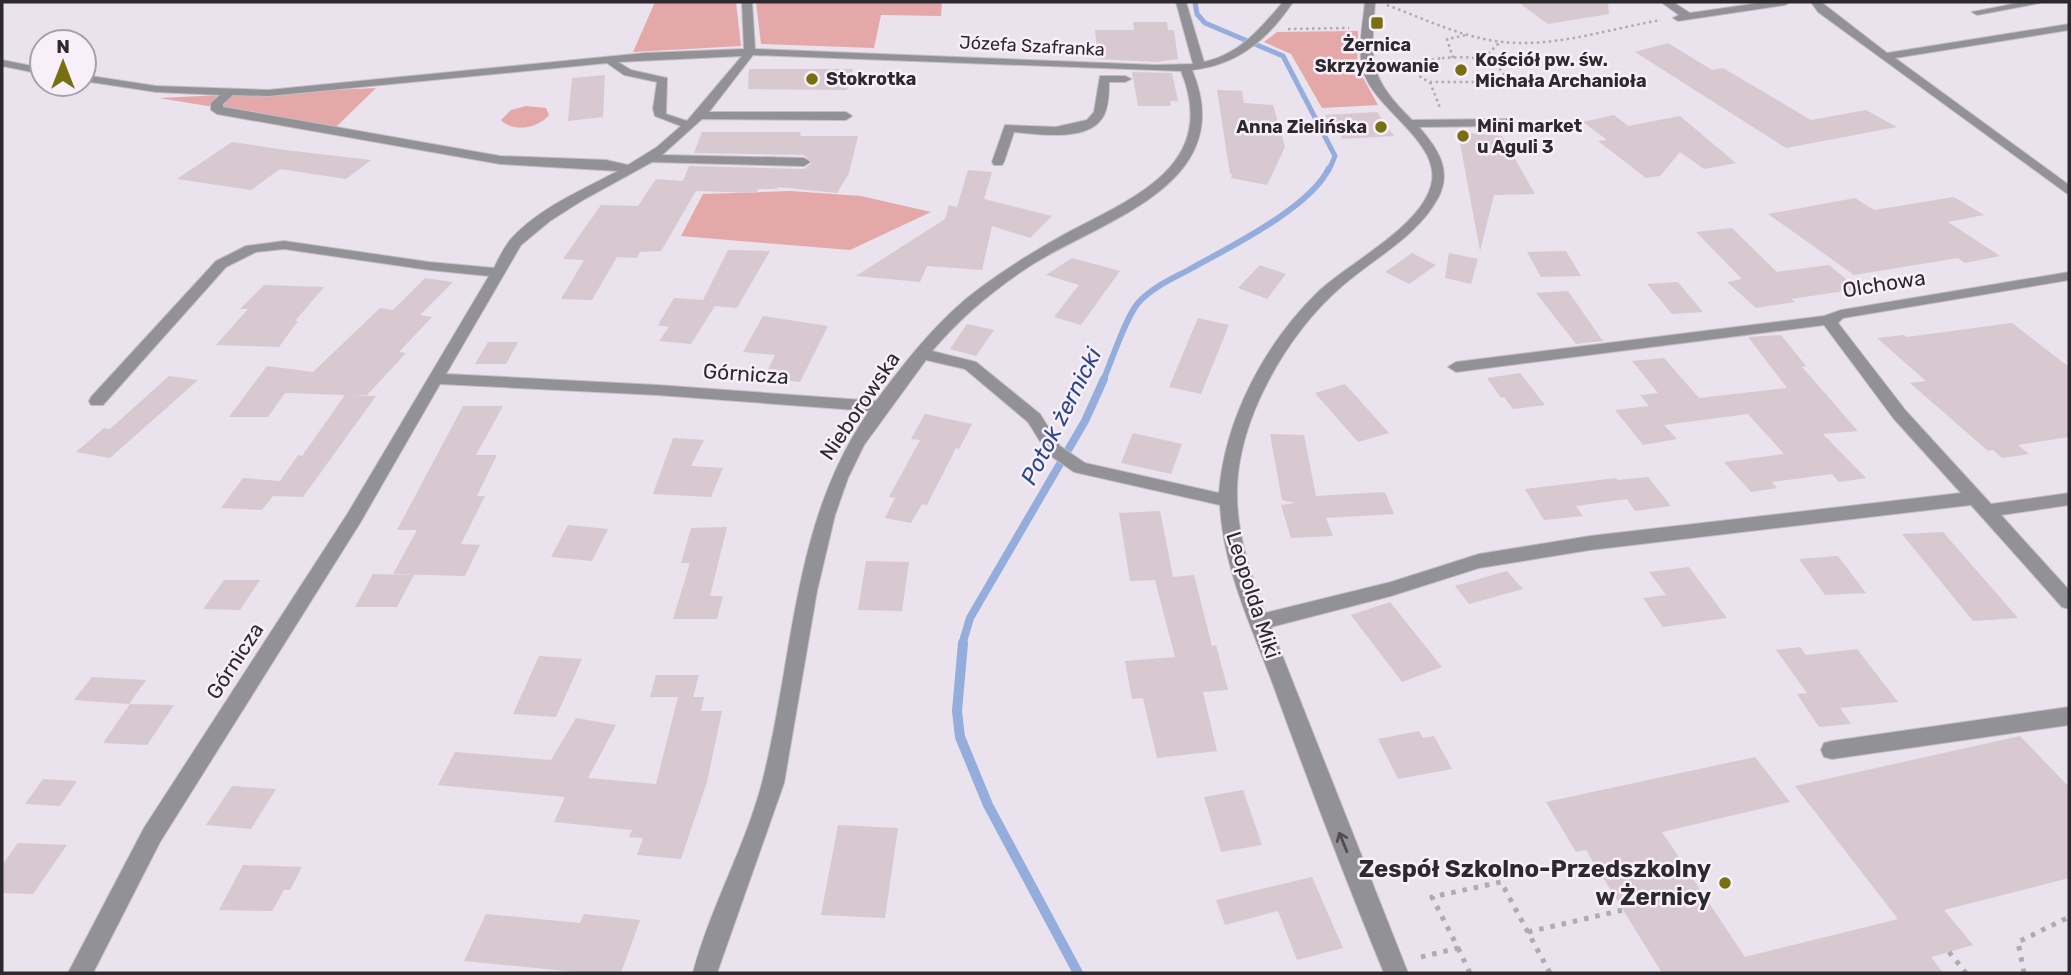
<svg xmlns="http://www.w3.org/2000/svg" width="2071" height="975" font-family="Rubik,sans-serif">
  <rect width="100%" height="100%" fill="#eae2ec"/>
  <path fill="#e4a8a9" d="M655,2H736L741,46L633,52Z
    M756,2H942L941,16L881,15L874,48L761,44Z
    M1358,31L1357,67L1378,105L1322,108L1291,54L1264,42L1277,32Z
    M376,88L336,127L159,98Z
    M526,106L546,108L549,115C539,128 513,133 501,120L511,110Z
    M790,191L861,196L931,212L850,250L681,236L703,194Z"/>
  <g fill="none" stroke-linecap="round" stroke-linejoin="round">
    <path stroke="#94addd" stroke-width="5" d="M1195,2L1197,14L1205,23L1283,56L1335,156L1329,170"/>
    <path stroke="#94addd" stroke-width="6" d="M1103,381C1111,362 1126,317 1138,303C1152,287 1174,278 1192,268C1230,247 1311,207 1329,168"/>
    <path stroke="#94addd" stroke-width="8" d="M962,645L970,618L1085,421L1104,379"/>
    <path stroke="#94addd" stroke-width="10" d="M963,643L957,711L960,737L988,805L1078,973"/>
  </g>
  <path fill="#d7c9cf" d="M1518,2H1608L1609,14L1548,24Z
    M1133,22H1167L1168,30H1174L1178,59L1156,62L1098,59L1095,30H1134Z
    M1668,43L1712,70L1723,68L1811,120L1866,110L1897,127L1786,148L1635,52Z
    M749,69H853L847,90L748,89Z
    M1132,72L1172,73L1178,101H1170L1171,106H1138Z
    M605,75L603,117L568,121L572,78Z
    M1217,90L1242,91L1244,103L1273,105L1285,147L1267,185L1231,178L1232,174H1230Z
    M1377,112L1394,136L1343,139L1325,115Z
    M1614,115L1628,126L1680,116L1736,163L1704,169L1680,152L1660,176L1646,178L1598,141L1607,140L1583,122Z
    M702,132H801L800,136H858L849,173L837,193L778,187L777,189H758L757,193L696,191L661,251L640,252L637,258L617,257L592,300L561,299L584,260L563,259L601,205L638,206L656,179L683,181L689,166L804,169L812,163L804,155L694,153Z
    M1458,132L1502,136L1535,194L1494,195L1480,251Z
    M232,142L285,150L371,160L346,179L280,169L251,190L177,179Z
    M968,170L992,172L984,199L1052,216L1030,238L992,226L982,270L927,266L920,282L856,276L945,219L949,205L957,207Z
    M1954,197L1984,215L1948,222L2000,256L1965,263L1958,258L1854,275L1768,214L1855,198L1874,210Z
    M1732,228L1777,272L1829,265L1858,289L1791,299L1795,302L1756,308L1727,282L1742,279L1696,232Z
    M728,250L770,251L737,308L715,306L691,344L659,341L669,327L658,325L674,298L703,300Z
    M1566,251L1581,276L1541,277L1527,252Z
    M1412,253L1436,265L1409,284L1385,272Z
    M1449,253L1478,259L1471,284L1445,278Z
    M1072,258L1120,271L1081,325L1054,317L1079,285L1046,275Z
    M1260,265L1286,274L1267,299L1238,288Z
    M425,278L453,282L420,315L432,317L399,352L406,353L367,395H349L376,396L303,497L273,496L262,510L221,508L243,478L280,481L298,455L302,456L345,395L285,393L268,417H229L267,366L313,372L380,308L393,310Z
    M1678,282L1687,293L1703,312L1672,314L1647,284Z
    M264,285L324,287L295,321H298L279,347L216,345L248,309H240Z
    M1568,291L1603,341L1576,344L1536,293Z
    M763,316L828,326L800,382L764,378L775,355L743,352Z
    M1198,318L1229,325L1201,394L1169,387Z
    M2012,323L2069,367V437L2018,445L2029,454L2002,458L1993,450L1988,451L1910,383L1926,381L1877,338L1904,335L1907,337Z
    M967,324L994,330L976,356L950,349Z
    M1781,335L1806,366L1802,367L1858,431L1823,434L1866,478L1839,482L1832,474L1772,482L1777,488L1751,492L1724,462L1784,454L1748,414L1664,425L1677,439L1643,445L1615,410L1649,406L1640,395L1658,393L1632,361L1664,358L1699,398L1787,388L1748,337Z
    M488,342H518L506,364H475Z
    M1520,373L1545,405L1513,409L1504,397L1501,398L1487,378Z
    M169,376L198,380L110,458L76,452L104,428L110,429Z
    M1345,384L1389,433L1358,442L1315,393Z
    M463,406H503L476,455H497L477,496H485L461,544L480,545L465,576L393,574L417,530H397Z
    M925,414L972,424L959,449L956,448L927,505L922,504L911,523L885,518L895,498L889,497L920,440L911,439Z
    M1133,433L1182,444L1171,474L1121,463Z
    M1270,434L1304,435L1316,496L1385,492L1394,514L1326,518L1333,536L1291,538L1281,505L1295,503L1282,500Z
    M673,438L704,440L691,466L723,468L711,497L653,494Z
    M1648,477L1671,506L1635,511L1627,499L1576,506L1583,516L1544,520L1525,489L1616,478L1618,480Z
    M1160,511L1173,577L1194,575L1212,646L1216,645L1228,690L1203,692L1217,751L1157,758L1143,698L1132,699L1125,661L1175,657L1155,580L1130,581L1119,513Z
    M568,525L608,529L592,561L551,557Z
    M727,527L710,596H723L717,619H673L690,563H681L691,528Z
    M1943,532L2018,618L1973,621L1902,534Z
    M1838,556L1866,593L1825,595L1799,559Z
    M866,561L909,562L902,611L858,610Z
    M1689,567L1727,618L1663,627L1643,598L1666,595L1649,572Z
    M1507,571L1523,589L1469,604L1455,586Z
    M373,574L414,575L397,607H355Z
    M224,580H260L240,610L203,609Z
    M1390,602L1442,667L1402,682L1351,615Z
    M1800,647L1806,655L1857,649L1898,702L1840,708L1851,724L1819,727L1797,694L1807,693L1776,650Z
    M539,656L582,659L556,717L513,714Z
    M656,675H699L693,697H704L701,711H722L707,782L681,859L637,855L643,838L629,837L632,830L554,822L565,797L438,785L455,752L551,760L576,718L616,725L588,778L656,784L678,697H650Z
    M92,677L146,680L129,704L74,700Z
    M130,704L174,705L147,745L103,743Z
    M1419,731L1423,738L1434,736L1452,769L1398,779L1378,739Z
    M2020,736L2069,787V878L1944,910L1973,945L1931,957L1943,973H1662L1586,850L1576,852L1546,802L1755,757L1790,802L1662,832L1745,957L1898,919L1795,786Z
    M43,779L77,781L60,806L25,804Z
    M232,786L276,789L251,829L206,825Z
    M1243,790L1262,845L1221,852L1204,797Z
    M838,825L898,828L885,918L821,915Z
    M18,843L67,845L33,894L2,893V865Z
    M243,865L302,867L290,890H284L272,911L219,910Z
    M1312,877L1343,948L1297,960L1278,911L1225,925L1216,900Z
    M486,914L580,923L584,914L640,920L621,973H585L464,961Z"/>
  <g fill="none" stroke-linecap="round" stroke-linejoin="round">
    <defs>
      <path id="minor" d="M742,2H752L755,49L1156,65L1193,64L1176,2H1186L1204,62C1240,54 1260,29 1283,2H1293C1268,39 1238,65 1192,70C1240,183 1106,219 1033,264C994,289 962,316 932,351L976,362L1040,414L1060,446L1085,463L1219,493C1225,418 1265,343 1319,291C1350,262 1425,225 1432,181C1438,142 1379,111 1365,76C1356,54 1363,25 1365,2H1375C1371,63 1367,75 1412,120L1507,119L1509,122L1503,126L1419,127C1437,148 1453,170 1438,198C1417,237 1374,258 1341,287C1287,334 1236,421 1237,495C1237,536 1251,575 1265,613L1391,582L1479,554L1590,536L1961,493L1894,419L1824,325L1456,372L1448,367L1456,362L1824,316L1841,310L2069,272V280L1843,318L1838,323L1906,411L1991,504L2069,493V505L2001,515L2069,590V609L2062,607L1971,505L1590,550L1479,568L1391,596L1271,627L1408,973H1384C1344,876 1307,778 1271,679C1250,623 1223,566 1220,505L1074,472L1048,454L1028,422L965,369L926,360L864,445L848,478L835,515L817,591L784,783L717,973H693C710,908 745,848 762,783C795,655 791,524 869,411L657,395L440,384L360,523L160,842L93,973H68L144,828L348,513L489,276L429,270L284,249L256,252L226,267L103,405H91L89,401L91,397L216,261L246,246L284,241L429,262L494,268C499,258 504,247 511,239C539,208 582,190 618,171L500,164L217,114L211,110V103L220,95L156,92L84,81V75L156,86L268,90L645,53L744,49ZM753,55L1181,71C1220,166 1132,198 1065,234C1036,250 1007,268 980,288C939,318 906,361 876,401L657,385L446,374L521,245L550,221L583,200L652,162L804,166L810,162L804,158L662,155L702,119L846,120L852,116L846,112H709ZM742,56L687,121L666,114L667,78L631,70L618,62ZM607,63L624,75L657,82L653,109L655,116L681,126L657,147L628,165L606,160L500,156L223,107V104L233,95L268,96Z
        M1661,2H1673L1690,13L1766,2H1790L1785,5L1678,21L1673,18L1679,15Z
        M1811,2H1821L1887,53L2069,24V30L1895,58L2069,185V195L1818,12Z
        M2023,2L2040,3L1977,15L1972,12Z
        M2,60L42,68V74L2,66Z
        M1100,76H1125L1131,79L1125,82H1109C1109,92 1109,105 1104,115C1090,143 1039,134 1014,132L1004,162L1002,165H994L992,162L1005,125L1056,127L1087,120L1094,112Z
        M2069,707V725L1832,759L1824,757L1821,750L1824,743L1832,741Z"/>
    </defs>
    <use href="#minor" stroke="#c4bdc6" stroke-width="2"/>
    <path stroke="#b0aab2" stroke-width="2.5" stroke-dasharray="2.5 3.5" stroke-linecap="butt" d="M1387,5C1419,17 1451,32 1484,39C1543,52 1603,30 1661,20
      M1288,29L1349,28
      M1442,58C1465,57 1492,54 1505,76L1496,82H1430L1421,78L1413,63Z
      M1453,58L1447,39L1467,35
      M1484,58L1500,42
      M1430,82L1440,108"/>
    <path stroke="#b0aab2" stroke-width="5" stroke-dasharray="4.5 7" stroke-linecap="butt" d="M1528,932L1623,910
      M1458,948L1470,973
      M1949,952L1966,973
      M1421,957L1458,948L1432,897L1501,882L1550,973
      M2024,973L2018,942L2069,917"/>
    <use href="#minor" fill="#919196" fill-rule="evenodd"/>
  </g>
  <defs><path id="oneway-shaft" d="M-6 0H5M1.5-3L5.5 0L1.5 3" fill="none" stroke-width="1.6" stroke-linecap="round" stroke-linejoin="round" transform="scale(1.75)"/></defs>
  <use stroke="#504e52" href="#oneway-shaft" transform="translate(1343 842) rotate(-112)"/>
  <g fill="#787010" stroke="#f8effa" stroke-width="2.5">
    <rect x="1370" y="16" width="14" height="14" rx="3.5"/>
    <circle cx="1461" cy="70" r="7"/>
    <circle cx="812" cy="79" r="7"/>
    <circle cx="1381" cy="127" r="7"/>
    <circle cx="1463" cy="136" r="7"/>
    <circle cx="1725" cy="883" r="7"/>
  </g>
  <g text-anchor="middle" stroke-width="5" stroke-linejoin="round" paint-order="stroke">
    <g font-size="18" font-weight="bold" fill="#2d2a2e" stroke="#f8effa" text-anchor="start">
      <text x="1377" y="51" text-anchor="middle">Żernica<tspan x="1377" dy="21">Skrzyżowanie</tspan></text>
      <text x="1475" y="66">Kościół pw. św.<tspan x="1475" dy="21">Michała Archanioła</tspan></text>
      <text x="826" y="85">Stokrotka</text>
      <text x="1477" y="132">Mini market<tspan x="1477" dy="21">u Aguli 3</tspan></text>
      <text x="1367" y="133" text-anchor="end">Anna Zielińska</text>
    </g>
    <g font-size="18" fill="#2d2a2e" stroke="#f8effa">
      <text transform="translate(1032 46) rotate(3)" y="6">Józefa Szafranka</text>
    </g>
    <g font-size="21" fill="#2d2a2e" stroke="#f8effa">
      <text transform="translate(1884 284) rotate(-9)" y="7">Olchowa</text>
      <text transform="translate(746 374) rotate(4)" y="7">Górnicza</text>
      <text transform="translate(860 406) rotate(-56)" y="7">Nieborowska</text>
      <text transform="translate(1253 595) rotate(72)" y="7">Leopolda Miki</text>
      <text transform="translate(235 661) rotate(-57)" y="7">Górnicza</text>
    </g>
    <g font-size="23" font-style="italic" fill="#2b4984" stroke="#f8effa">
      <text transform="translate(1061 416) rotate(-63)" y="8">Potok żernicki</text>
    </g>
    <g font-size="24" font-weight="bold" fill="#2d2a2e" stroke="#f8effa" text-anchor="end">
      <text x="1711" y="877">Zespół Szkolno-Przedszkolny<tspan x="1711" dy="28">w Żernicy</tspan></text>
    </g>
  </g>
  <rect width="2071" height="975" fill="none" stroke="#2d2a2e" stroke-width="7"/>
  <g transform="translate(63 63)"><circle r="33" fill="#f8effa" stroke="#a7a0a8" stroke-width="2"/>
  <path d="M0-5L12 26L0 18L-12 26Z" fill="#787010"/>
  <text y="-10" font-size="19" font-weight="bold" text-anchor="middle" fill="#2d2a2e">N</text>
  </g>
</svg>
